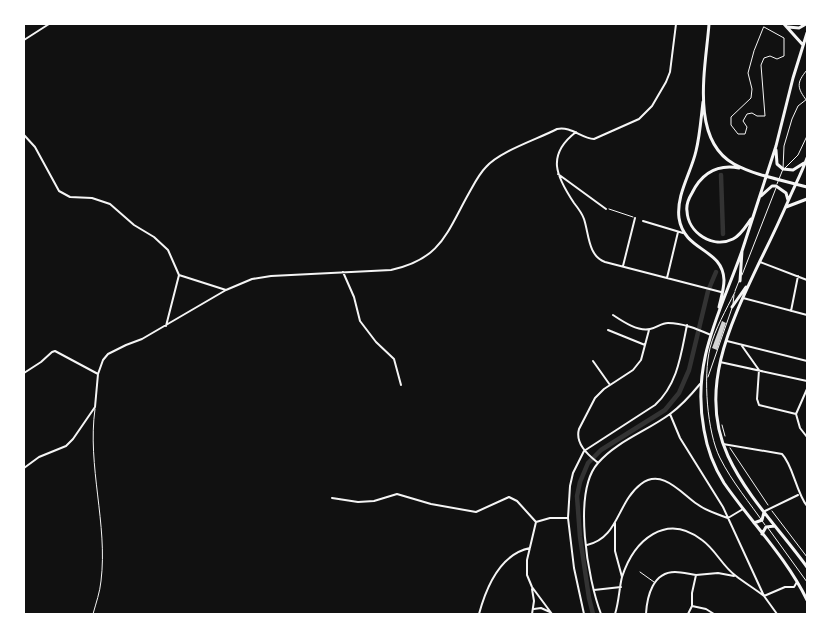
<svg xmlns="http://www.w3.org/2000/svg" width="831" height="638" font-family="Quicksand,sans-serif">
  <rect width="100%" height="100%" fill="#111"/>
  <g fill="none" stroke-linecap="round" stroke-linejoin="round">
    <path stroke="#333" stroke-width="4.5" d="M721,175L723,234
      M593,614L589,598L580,537L577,496L580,482L588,463L601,450L665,410L679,393L689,370L708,291L716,272"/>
  </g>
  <path fill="#d3d3d3" d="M722,321L726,323L717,350L712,348Z"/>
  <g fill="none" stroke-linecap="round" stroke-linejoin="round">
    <path stroke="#f5f5f5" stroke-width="1" d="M764,27L784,38V56L777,59L770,56L764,58L761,65L765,116H757L752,113L747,114L743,121L747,127L745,134H738L731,125V117L751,98L752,89L748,73L754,51Z
      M609,209L633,217
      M722,425L725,436
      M730,448L768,505
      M772,511L807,557"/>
    <path stroke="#f5f5f5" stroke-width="1" d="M807,70C796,83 797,88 807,101
      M785,168L798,155L807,136
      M777,184L783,169L784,146L792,119L798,106L807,99
      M742,275L776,188
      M735,291L739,281
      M735,292C726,310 715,329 710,348C703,377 707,432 720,458C732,482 750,503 765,525
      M733,304L734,295
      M708,377L732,308
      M768,528L807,582
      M93,614C96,603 100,592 101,581C108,524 87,466 95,409"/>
    <path stroke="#f5f5f5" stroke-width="1" d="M640,572L654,582"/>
    <path stroke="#f5f5f5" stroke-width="2" d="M24,40L49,24
      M576,132C546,155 556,176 574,203C578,208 582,213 584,219C589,234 588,256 605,262L721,292
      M24,135L35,147L59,191L70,197L92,198L110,204L134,225L154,237L168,250L179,275L166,326
      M558,174L606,209
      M643,221L683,233
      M760,262L807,280
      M623,266L635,218
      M343,272L354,297L360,321L376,342L394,359L401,385
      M179,275L226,290
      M667,278L678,232
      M743,298L807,315
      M791,311L798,276
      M613,315C622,321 638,332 650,329C657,328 661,323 668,323C683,323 697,329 711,335
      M608,330L645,345
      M727,341L807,361
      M742,346L759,370L757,399L759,405L796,414
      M593,361L610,385
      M720,362L807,381
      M24,373L41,362L52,352L55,351L98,374
      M807,389L796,414L800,428L807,437
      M670,414L680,438L723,507L764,596L777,614
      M723,444L782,454C793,465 796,492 807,506
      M597,462C587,454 575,443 579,429L595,398L604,389L633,370L641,360L649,330
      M24,468L39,457L66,446L73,439L95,407L98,374L103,360L108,354L126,345L142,339L226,290L252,279L271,276L391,270C441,259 446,234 469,193C474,184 479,174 486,167C500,151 538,139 557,129C571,126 581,138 594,139L639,119L652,106L666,82L670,72L676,24
      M332,498L358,502L374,501L397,494L431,504L476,512L509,497L517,501L536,522
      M765,511L798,495
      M615,523V551L622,577
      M587,545C619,538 617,502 641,484C662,468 681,493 697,504C706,511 717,514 728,518L743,509
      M532,589L534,601L532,614
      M594,590L621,587
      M692,606L706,609L714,614
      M534,609L541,608L550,612
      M479,614C486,588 500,554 530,548
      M552,614L532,587L527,575V560L536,522L550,518H568
      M584,614L574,568L568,518L570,486L573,473L584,451L655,405C678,384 681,354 687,325
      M601,614C588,580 572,492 598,463C617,441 647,431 670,414C681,406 691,395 700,384
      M615,614C619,602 619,589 622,577C634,540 666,512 702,540C716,550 722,566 736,576C745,583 755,589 764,596L785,587H794L797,582
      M646,614C647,596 653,572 675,572C682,572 689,574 696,575
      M688,614L692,606V593L696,575L718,573L734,576"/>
    <path stroke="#f5f5f5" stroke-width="3" d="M709,24C706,66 689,139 734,164C756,176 783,180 807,187
      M784,24L803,45
      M788,27L799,28L806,24
      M703,102C701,118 700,135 696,151C691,173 676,195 679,218C684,252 723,248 724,280C724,289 721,298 719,307
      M776,150L777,164L783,169L793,170L804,163
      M807,158C802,172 795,185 789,199C780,220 770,241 760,261C731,322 697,390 728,456C747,497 781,531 807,567
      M739,168C717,164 702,173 692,193C689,198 686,205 687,211C688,233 713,249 733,239C741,235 746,226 751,219
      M761,196L772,186H776L786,193L788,200
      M786,207L807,199
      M742,251C720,313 691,362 704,430C707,448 714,467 724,483C751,522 786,557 807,600
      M740,281L742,251L776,146L793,78L807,33
      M732,307L746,287
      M754,523L762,520L764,512
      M762,534L766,527L775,526"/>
  </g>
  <rect width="831" height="638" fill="none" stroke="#ffffff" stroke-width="50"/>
</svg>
